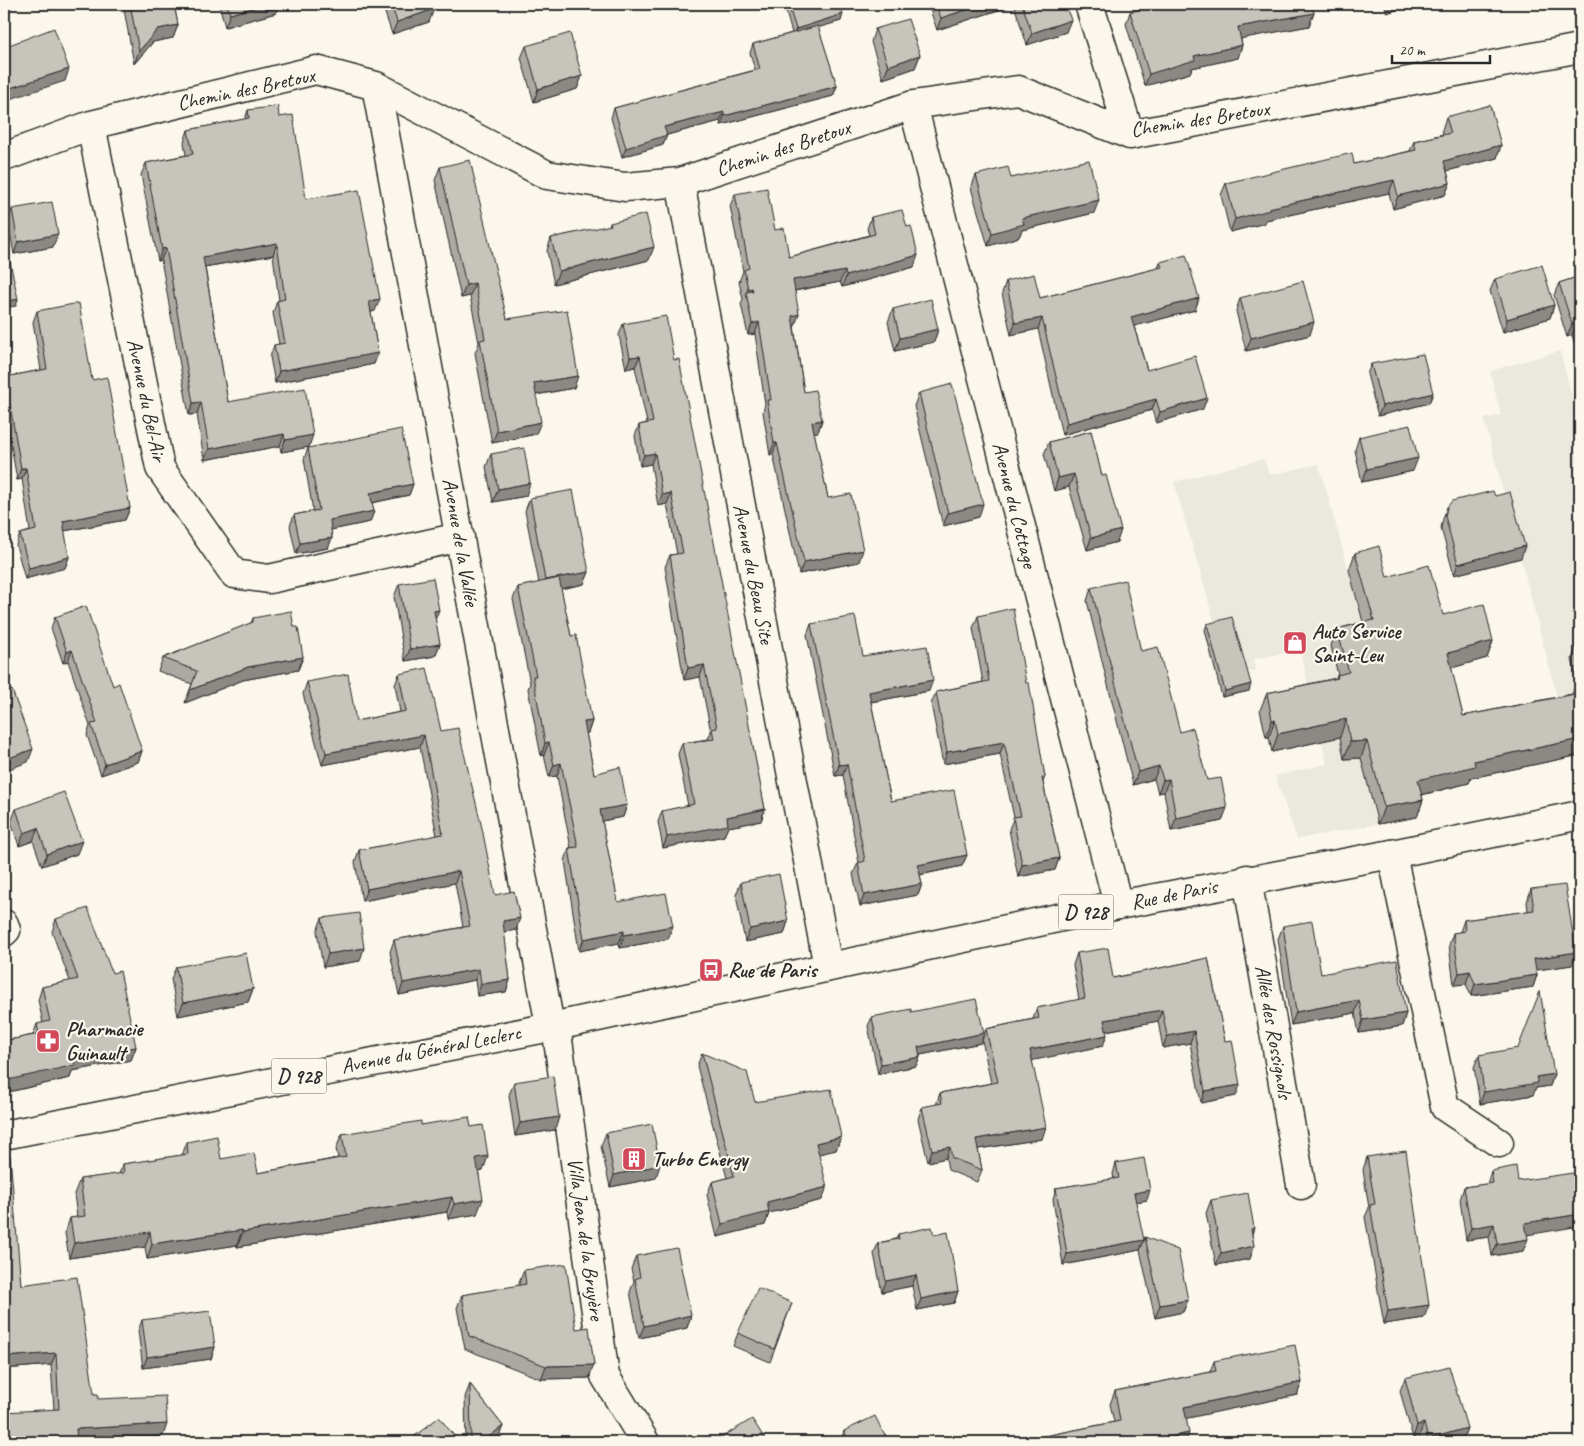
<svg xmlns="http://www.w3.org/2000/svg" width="1584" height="1446" font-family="Caveat,sans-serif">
  <rect width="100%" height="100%" fill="#fbf7ec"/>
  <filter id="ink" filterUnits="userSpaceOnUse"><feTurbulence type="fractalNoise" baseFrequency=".02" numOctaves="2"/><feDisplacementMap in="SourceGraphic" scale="10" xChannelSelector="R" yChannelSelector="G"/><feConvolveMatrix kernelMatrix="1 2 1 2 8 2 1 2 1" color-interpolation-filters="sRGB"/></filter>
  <g filter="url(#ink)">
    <path fill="#ebe8de" d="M1560,351L1580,427V784L1484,419L1501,415L1490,371Z
      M1264,459L1269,475L1319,464L1417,817L1297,839L1275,776L1327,764L1300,650L1254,659L1256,670L1230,676L1174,482Z"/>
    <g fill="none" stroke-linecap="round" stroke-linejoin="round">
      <defs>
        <path id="minor" d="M1089,4L1130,135
          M376,86L550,1026
          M913,105L1118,905
          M91,125L160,468L234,574L269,579L460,537
          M4,157L91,125L316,70L376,86L547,175L625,187L680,182L913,105L1018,90L1130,135L1580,48
          M680,182L828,967
          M1392,854L1445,1107L1499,1143
          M1247,879L1301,1185
          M4,924L6,930L4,932
          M556,1026L605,1376L645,1442"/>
        <path id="major" d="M4,1135L556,1026L1118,905L1392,854L1580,815"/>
      </defs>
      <use href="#minor" stroke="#2b2b2b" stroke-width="31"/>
      <use href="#major" stroke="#2b2b2b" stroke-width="31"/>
      <use href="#minor" stroke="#fbf7ec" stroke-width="28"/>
      <use href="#major" stroke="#fbf7ec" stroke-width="28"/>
    </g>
    <path fill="#aba9a2" stroke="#2b2b2b" d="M123,4H174L178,25L173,38L153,42L134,64Z
      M219,4H279L276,13L225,27Z
      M382,4H432L429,22L392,34Z
      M787,4H840L841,21L818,27L837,86L833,96L721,125L720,121L667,135L663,145L622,157L611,118L614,108L755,70L750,53L753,44L792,33L785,9Z
      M928,4H1065L1066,32L1027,45L1014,5L937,30Z
      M1384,4H1412L1387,13Z
      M1130,12L1314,13L1309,26L1241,38L1242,45L1238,58L1192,68L1190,73L1145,86L1126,24Z
      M875,29L920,55L915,68L883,79L871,42Z
      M526,46L582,76L577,89L534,102L521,58Z
      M1580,96V128L1575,110L1579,97Z
      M248,110L279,117L306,199L375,311L371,312L378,353L374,364L275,383L270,357L274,345L279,344L273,313L277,301H279L273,255L205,267L228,402L309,447L281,452L280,446L204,460L197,414L189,415L161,260L158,261L141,175L146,163L186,155L184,142L188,130L245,119Z
      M1446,117L1501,145L1497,158L1447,171L1450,183L1445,195L1393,209L1389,193L1266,220L1265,223L1230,232L1221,195L1226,183L1354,164L1410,151L1414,141L1443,134L1442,130Z
      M440,167L507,319L574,388L536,395V434L492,443L475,353L479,343L470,296L461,298L435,180Z
      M976,175L1011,178L1094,213L1022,230L1019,237L988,246L971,188Z
      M735,194L775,230L789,257L869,235L867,229L871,217L914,267L842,287L840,282L795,291V326H794L804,392L822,420L818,432H814L828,498L859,562L799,574L773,454L770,455L763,412L765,404L755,334L748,335L741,304L743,299L739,282L743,271L730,206Z
      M12,209L53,247L14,254L8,222Z
      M610,223L649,260L554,284L547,251L551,238L609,226Z
      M1160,262L1199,298L1195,310L1134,326L1147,370L1203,409L1156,423L1152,410L1062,435L1038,329L1011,335L1002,293L1006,281L1040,298L1158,268Z
      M1580,276V364L1572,335L1567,337L1554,295L1559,283Z
      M1495,279L1554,305L1550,318L1503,332L1490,291Z
      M1240,298L1310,335L1246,351L1236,311Z
      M893,309L938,329L934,342L895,351L888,322Z
      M37,311L92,380L130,508L125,520L64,531L69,557L65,568L25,579L16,545L20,534L30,531L22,479L17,480L4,404V381L5,377L41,370L33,322Z
      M623,324L674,360L765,809L761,821L728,827L724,836L663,848L658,822L662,811L688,806L678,754L682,743L708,739L711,732L700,677L684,680L665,567L670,555L677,554L667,504L658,506L651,464L640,466L635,436L639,425L647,423L635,367L626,369L619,335Z
      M1371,364L1433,393L1429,403L1378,416L1367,374Z
      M919,393L979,517L943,526L914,406Z
      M1091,431L1117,542L1087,550L1069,487L1054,491L1044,454L1049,442Z
      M1359,437L1413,471L1362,482L1355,450Z
      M308,448L413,484L409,495L372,503L374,511L370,522L331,530L332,538L328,548L296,554L290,526L294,515L313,511L304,459Z
      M491,454L526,496L493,502L486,467Z
      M530,498L589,572L584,584L561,589L571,636L592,721L588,733H586L594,774L627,805L623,817L602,821L618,902L668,939L620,948L619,943L579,951L565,861L569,848H571L557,776L549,777L544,755L541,756L528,689L530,683L513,599L518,587L539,583L525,511Z
      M1447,507L1521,558L1454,575L1441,528L1443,519Z
      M1355,553L1387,577L1443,615L1493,641L1487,658L1451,668L1463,716L1572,694L1577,681L1572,659L1578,641L1576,631L1580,619V755L1471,778L1469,783L1422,795L1423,800L1417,817L1378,824L1361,758L1344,759L1340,737L1272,752L1269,737H1266L1260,710L1267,693L1336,678L1337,675H1338L1331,646L1337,629L1363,622L1349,570Z
      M399,584L435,620L440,644L435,656L405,661L394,597Z
      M1091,588L1180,732L1207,780L1222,821L1171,831L1164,792L1158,793L1154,779L1133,785L1087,601Z
      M978,616L1026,683L1045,777L1043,782L1059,858L1055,870L1018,877L1009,829L1014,817L1000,754L943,764L931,704L936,692L983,682L973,628Z
      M55,617L113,686L142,751L138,762L101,775L87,735L90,726L68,661L63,663L51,628Z
      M253,618L294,627L303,657L298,670L243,680L185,703L192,684L158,671L163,658L251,623Z
      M811,624L863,656L929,691L871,702L891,801L967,855L962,866L920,875L922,884L918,895L860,906L853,874L858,863H859L843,775L835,776L807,635Z
      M1207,624L1249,691L1222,697L1205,630Z
      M399,674L441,731L495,895L516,930L504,932L510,980L506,992L477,996L475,980L399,995L390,952L394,940L463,927L455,883L362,901L355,862L359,850L437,836L420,747L322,765L303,694L307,682L356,721L400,712L395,685Z
      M16,809L77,854L42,866L33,841L19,846L11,822Z
      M741,882L788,921L784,934L745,942L736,895Z
      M1531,889L1572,965L1536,970L1537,975L1533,987L1471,996L1466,984L1454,985L1449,945L1453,933L1460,932L1464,920L1528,911L1527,902Z
      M322,918L360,961L323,967L317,931Z
      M56,919L136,1047L131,1060L72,1071L70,1078L4,1093V1041L33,1035L37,1024L43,1023L38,1000L42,987L70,981L52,932Z
      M1283,926L1321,974L1406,1013L1402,1026L1359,1033L1355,1013L1291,1025L1278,939Z
      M1077,953L1113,978L1208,958L1236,1096L1201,1103L1190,1043L1163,1048L1158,1021L1106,1031L1103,1046L1032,1060L1042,1139L978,1149L982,1170L977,1182L948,1170L946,1158L928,1162L918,1119L922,1107L936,1105L940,1093L991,1083L982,1040L986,1029L1033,1019L1037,1008L1079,1000L1073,965Z
      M176,967L253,989L248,1002L178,1016L171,979Z
      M911,1012L981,1043L920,1055V1057L916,1066L878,1074L868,1026L872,1017Z
      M702,1053L755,1102L841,1137L836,1150L818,1154L822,1200L769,1213L765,1225L717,1237L707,1195L712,1182L727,1178L697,1066Z
      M1479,1055L1554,1074L1550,1086L1536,1088L1533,1095L1480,1104L1474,1067Z
      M514,1082L555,1130L515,1136L509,1095Z
      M421,1125L471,1127L483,1171L479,1172L477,1214L448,1219L447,1212L237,1247V1245L147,1259L145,1247L69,1258L65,1233L70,1218L77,1217L74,1194L80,1179L119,1174L123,1164L182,1155L187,1142L221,1159L258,1173L338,1158L336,1149L342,1134Z
      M606,1133L656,1178L610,1187L601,1146Z
      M4,1157L21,1285L98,1399L163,1436L77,1441L54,1410L51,1365L4,1369Z
      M1367,1157L1424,1318L1384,1324L1365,1217L1369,1208L1363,1170Z
      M1116,1163L1147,1200L1136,1202L1140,1250L1063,1265L1053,1199L1056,1188L1114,1179L1113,1174Z
      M1491,1171L1527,1235L1523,1251L1492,1256L1489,1237L1466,1240L1460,1200L1464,1187L1487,1184Z
      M1211,1200L1252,1235L1254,1246L1250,1259L1216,1265L1206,1213Z
      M898,1234L934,1235L958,1291L954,1303L917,1310L912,1286L882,1292L874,1254L878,1243L896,1239Z
      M1145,1237L1188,1300L1183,1312L1155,1318L1140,1250Z
      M636,1256L691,1315L687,1328L639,1338L630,1292L634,1281L631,1269Z
      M524,1270L576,1329L589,1378L541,1379L465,1349L457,1308L462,1295L519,1286V1283Z
      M792,1303L770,1362L733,1346L738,1333Z
      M142,1320L215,1347L211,1359L143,1368L138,1331Z
      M1214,1361L1302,1382L1297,1395L1186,1418V1442H1015L1114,1422L1110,1404L1115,1391L1210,1372Z
      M1405,1378L1467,1428L1462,1441L1456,1442H1421L1419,1436L1413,1438L1400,1391Z
      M470,1384L503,1426L498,1439L494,1442H466L465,1397Z
      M844,1431L888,1442H840Z"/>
    <path fill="#8b8984" stroke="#2b2b2b" d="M267,4H279L276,13L225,27L230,14Z
      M984,4H1014V5L937,30L941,18Z
      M1390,4H1412L1387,13Z
      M434,9L429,22L392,34L397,22Z
      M1314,13L1309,26L1234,40L1238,27Z
      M843,14L841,21L793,35L796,29Z
      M1071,20L1066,32L1027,45L1032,33Z
      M178,25L173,38L153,42L134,64L139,51L158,29Z
      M1242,45L1238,58L1192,68L1190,73L1145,86L1149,74L1194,56Z
      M920,55L915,68L883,79L888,66Z
      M69,69L65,81L4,101V90Z
      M582,76L577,89L534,102L538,89Z
      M837,86L833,96L721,125L724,116Z
      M724,112L720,121L667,135L663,145L622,157L626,148L664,127Z
      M1501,145L1497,158L1439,173L1444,161Z
      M1394,180L1389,193L1266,220L1265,223L1230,232L1235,219L1269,208Z
      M1450,183L1445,195L1393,209L1398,196Z
      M1099,200L1094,213L1022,230L1019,237L988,246L992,233L1022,218Z
      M58,234L53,247L14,254L18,242Z
      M277,243L273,255L198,268L203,257Z
      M654,247L649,260L554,284L559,271Z
      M166,248L161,260L158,261L162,249Z
      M918,255L914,267L842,287L846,276Z
      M845,271L840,282L788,292L793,280Z
      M475,283L470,296L461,298L466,285Z
      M752,288L748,300L746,294L748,289Z
      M1199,298L1195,310L1127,328L1131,317Z
      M18,299L16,306L4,308V302Z
      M380,299L375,311L365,313L369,301Z
      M1554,305L1550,318L1503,332L1507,319Z
      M799,314L795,326L788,327L792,316Z
      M1042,318L1038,329L1011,335L1015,323Z
      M759,322L755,334L748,335L752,324Z
      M1314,322L1310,335L1246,351L1251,338Z
      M1577,323L1572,335L1567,337L1572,324Z
      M938,329L934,342L895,351L900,338Z
      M378,353L374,364L275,383L279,371Z
      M640,356L635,367L626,369L630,357Z
      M578,376L574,388L529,396L534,383Z
      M1433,393L1429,403L1378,416L1382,406Z
      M1207,398L1203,409L1156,423L1160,412Z
      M1156,399L1152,410L1062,435L1067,423Z
      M201,402L197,414L189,415L193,403Z
      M822,420L818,432L807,433L812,422Z
      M541,422L536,434L492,443L497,431Z
      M284,434L280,446L204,460L209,449Z
      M313,435L309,447L281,452L285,440Z
      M774,443H777L773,454L770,455Z
      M655,453L651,464L640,466L644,455Z
      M1418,458L1413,471L1362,482L1367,469Z
      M21,468H26L22,479L17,480Z
      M1074,474L1069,487L1054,491L1058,478Z
      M530,483L526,496L493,502L498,489Z
      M413,484L409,495L366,504L370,493Z
      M671,493L667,504L658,506L662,495Z
      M983,504L979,517L943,526L948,513Z
      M130,508L125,520L58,532L63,521Z
      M374,511L370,522L326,531L330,520Z
      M1121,530L1117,542L1087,550L1091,538Z
      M332,538L328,548L296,554L300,543Z
      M1525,546L1521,558L1454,575L1458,564Z
      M863,550L859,562L799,574L804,562Z
      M69,557L65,568L25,579L29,568Z
      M589,572L584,584L541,593L545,580Z
      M439,610L434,623V611Z
      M1493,641L1487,658L1441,671L1448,653Z
      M440,644L435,656L405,661L410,649Z
      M72,650L68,661L63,663L67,652Z
      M303,657L298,670L243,680L185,703L190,690L248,667Z
      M704,665L700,677L684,680L688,668Z
      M933,680L929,691L865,703L869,692Z
      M1251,684L1249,691L1222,697L1225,691Z
      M1346,719L1340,737L1272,752L1278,734Z
      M1272,720H1275L1269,737H1266Z
      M592,721L588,733L580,734L584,722Z
      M424,735L420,747L322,765L326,753Z
      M1580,739V755L1471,778L1469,783L1412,797L1418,780L1474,761Z
      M1367,741L1361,758L1344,759L1350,742Z
      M549,742L544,755L541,756L545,743Z
      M1004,742L1000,754L943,764L947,752Z
      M33,749L28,762L4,771V760Z
      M142,751L138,762L101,775L105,764Z
      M561,763L557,776L549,777L554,765Z
      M847,764L843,775L835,776L839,765Z
      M1159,766L1154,779L1133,785L1138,772Z
      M1169,779L1164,792L1158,793L1163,780Z
      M1423,800L1417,817L1378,824L1384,807Z
      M627,805L623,817L596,822L600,810Z
      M1227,808L1222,821L1171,831L1176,818Z
      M765,809L761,821L728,827L724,836L663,848L667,837L727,817Z
      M38,828L33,841L19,846L24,833Z
      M82,841L77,854L42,866L47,854Z
      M967,855L962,866L914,876L918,865Z
      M1059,858L1055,870L1018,877L1022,865Z
      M459,871L455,883L362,901L367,889Z
      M922,884L918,895L860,906L864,895Z
      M520,918L516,930L499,933L503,921Z
      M788,921L784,934L745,942L750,929Z
      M673,926L668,939L620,948L624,935Z
      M624,931L619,943L579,951L584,939Z
      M364,948L360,961L323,967L328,954Z
      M1576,952L1572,965L1530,971L1534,959Z
      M479,969L475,980L399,995L403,983Z
      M1470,971L1466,984L1454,985L1459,973Z
      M1537,975L1533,987L1471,996L1475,984Z
      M510,980L506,992L477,996L481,984Z
      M253,989L248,1002L178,1016L183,1003Z
      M1359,1000L1355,1013L1291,1025L1296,1012Z
      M1162,1010L1158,1021L1100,1032L1104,1020Z
      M1406,1013L1402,1026L1359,1033L1363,1020Z
      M1194,1031L1190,1043L1163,1048L1167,1036Z
      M984,1033L981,1043L915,1056L918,1047Z
      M1107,1035L1103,1046L1025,1062L1030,1050Z
      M136,1047L131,1060L72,1071L70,1078L4,1093V1081L73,1059Z
      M920,1057L916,1066L878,1074L881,1064Z
      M1554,1074L1550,1086L1536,1088L1533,1095L1480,1104L1484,1092L1536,1077Z
      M1240,1085L1236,1096L1201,1103L1205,1091Z
      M559,1117L555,1130L515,1136L520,1123Z
      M1046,1127L1042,1139L972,1150L976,1139Z
      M841,1137L836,1150L811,1156L816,1143Z
      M950,1147L946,1158L928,1162L932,1150Z
      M488,1156L483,1171L471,1173L476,1158Z
      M660,1165L656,1178L610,1187L614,1175Z
      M827,1187L822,1200L769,1213L765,1225L717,1237L722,1224L767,1202Z
      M1150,1190L1147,1200L1130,1203L1134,1193Z
      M452,1197L447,1212L237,1247L243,1232Z
      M483,1199L477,1214L448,1219L454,1204Z
      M1580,1214V1226L1521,1236L1525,1223Z
      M1494,1224L1489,1237L1466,1240L1471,1228Z
      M1254,1228L1250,1241L1251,1229Z
      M242,1230L237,1245L147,1259L152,1244Z
      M150,1232L145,1247L69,1258L74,1243Z
      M1528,1239L1523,1251L1492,1256L1497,1244Z
      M1144,1240L1140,1250L1063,1265L1067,1254Z
      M1254,1246L1250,1259L1216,1265L1221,1253Z
      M916,1275L912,1286L882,1292L886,1281Z
      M958,1291L954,1303L917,1310L921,1299Z
      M1188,1300L1183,1312L1155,1318L1160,1305Z
      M1429,1305L1424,1318L1384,1324L1388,1311Z
      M691,1315L687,1328L639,1338L644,1326Z
      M215,1347L211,1359L143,1368L147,1357Z
      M56,1353L51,1365L4,1369V1357Z
      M594,1365L589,1378L541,1379L546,1366Z
      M1302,1382L1297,1395L1179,1420L1184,1407Z
      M1424,1423L1419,1436L1413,1438L1417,1425Z
      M167,1424L163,1436L72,1441L76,1429Z
      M503,1426L498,1439L494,1442H482Z
      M1467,1428L1462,1441L1456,1442H1427L1428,1439Z
      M1189,1433L1186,1442H1143Z"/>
    <path fill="#c7c4bc" stroke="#2b2b2b" d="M130,4H174L178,25L158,29L139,51Z
      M227,4H267L230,14Z
      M391,4H432L434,9L397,22Z
      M788,4H840L843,14L796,29Z
      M936,4H984L941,18Z
      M1022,4H1065L1071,20L1032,33Z
      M1156,4H1312L1314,13L1238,27L1242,45L1194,56L1195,60L1149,74L1130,12Z
      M908,19L920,55L888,66L875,29Z
      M818,26L837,86L724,116V112L664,127L667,135L626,148L614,108L760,69L753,44Z
      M54,28L69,69L4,90V47Z
      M570,33L582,76L538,89L526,46Z
      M1490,105L1501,145L1444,161L1450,183L1398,196L1394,180L1269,208L1270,210L1235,219L1226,183L1352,153L1354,164L1416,150L1414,141L1451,133L1446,117Z
      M278,106L279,117L293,115L306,199L359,190L380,299L369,301L378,353L279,371L274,345L285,343L277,301L285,299L277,243L203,257L228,402L305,388L313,435L285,440L284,434L209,449L201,402L193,403L166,248L162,249L146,163L193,154L188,130L249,118L248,110Z
      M470,160L507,319L567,310L578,376L534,383L541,422L497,431L480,340L485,339L475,283L466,285L440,167Z
      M1089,160L1099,200L1022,218L1024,224L992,233L976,175L1008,167L1011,178Z
      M767,188L775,230L784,228L789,257L875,234L871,217L902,210L907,227L911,226L918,255L846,276L845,271L793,280L799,314L792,316L804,392L815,390L822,420L812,422L828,498L851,494L863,550L804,562L777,443H774L767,400H771L759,322L752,324L746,292L753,291L752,288L748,289L744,270L749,268L735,194Z
      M52,202L58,234L18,242L12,209Z
      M646,214L654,247L559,271L551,238L611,225L610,223Z
      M8,252L18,299L4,302V253Z
      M1186,255L1199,298L1131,317L1147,370L1195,356L1207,398L1160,412L1156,399L1067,423L1042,318L1015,323L1006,281L1034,274L1040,298L1162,267L1160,262Z
      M1542,265L1554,305L1507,319L1495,279Z
      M1580,276V335L1577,323L1572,324L1559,283Z
      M1303,281L1314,322L1251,338L1240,298Z
      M931,299L938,329L900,338L893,309Z
      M79,303L92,380L107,377L130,508L63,521L69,557L29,568L20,534L36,530L26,468H21L5,377L47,369L37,311Z
      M666,316L674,360L679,359L765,809L727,817L728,825L667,837L662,811L694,804L682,743L714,739L712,729L717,728L704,665L688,668L670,555L683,553L671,493L662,495L655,453L644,455L639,425L653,422L640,356L630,357L623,324Z
      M1423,354L1433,393L1382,406L1371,364Z
      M952,384L983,504L948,513L919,393Z
      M1410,425L1418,458L1367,469L1359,437Z
      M401,429L413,484L370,493L374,511L330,520L332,538L300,543L294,515L319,510L308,448Z
      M1091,431L1102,476L1106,475L1121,530L1091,538L1074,474L1058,478L1049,442Z
      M524,448L530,483L498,489L491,454Z
      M573,490L589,572L545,580L530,498Z
      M1493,491L1495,496L1510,492L1525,546L1458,564L1445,516L1447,507L1452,501Z
      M1379,546L1387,577L1429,565L1443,615L1484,604L1493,641L1448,653L1463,716L1580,693V739L1474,761L1475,766L1418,780L1423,800L1384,807L1367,741L1350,742L1346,719L1278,734L1275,720H1272L1267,693L1338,678L1337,675L1349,672L1337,629L1374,620L1355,553Z
      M433,578L439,610L434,611L440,644L410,649L399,584Z
      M559,578L571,636L576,635L592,721L584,722L594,774L620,767L627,805L600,810L618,902L666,893L673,926L624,935V931L584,939L569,848L578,847L561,763L554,765L549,742L545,743L533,676H536L518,587Z
      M1125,580L1141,651L1158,647L1180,732L1193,728L1207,780L1221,778L1227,808L1176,818L1169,779L1163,780L1159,766L1138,772L1091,588Z
      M86,606L113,686L119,683L142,751L105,764L91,724L97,723L72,650L67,652L55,617Z
      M1013,608L1026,683H1029L1045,777L1042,778L1059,858L1022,865L1013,817L1021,816L1004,742L947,752L936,692L989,681L978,616Z
      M291,611L294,627H298L303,657L248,667L190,690L197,671L163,658L253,622V618Z
      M855,616L863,656L927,646L933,680L869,692L891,801L954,790L967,855L918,865L922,884L864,895L858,863L865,861L847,764L839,765L811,624Z
      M1232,617L1251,684L1225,691L1207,624Z
      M1578,641H1580V651Z
      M427,668L441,731L458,728L482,828L495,895L514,891L520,918L503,921L510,980L481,984L479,969L403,983L394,940L470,926L459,871L367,889L359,850L443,834L424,735L326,753L307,682L348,674L356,721L406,711L399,674Z
      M1577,680H1580V692Z
      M12,690L33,749L4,760V693Z
      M64,792L82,841L47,854L38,828L24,833L16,809Z
      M779,874L788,921L750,929L741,882Z
      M1565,885L1576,952L1534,959L1537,975L1475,984L1470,971L1459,973L1453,933L1465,931L1464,920L1534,910L1531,889Z
      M88,908L112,973L120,971L136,1047L73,1059L75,1065L4,1081V1041L39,1034L37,1024L50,1021L42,987L78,979L56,919Z
      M359,913L364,948L328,954L322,918Z
      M1312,921L1321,974L1397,960L1406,1013L1363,1020L1359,1000L1296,1012L1283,926Z
      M1108,948L1113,978L1208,958L1225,1041L1232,1040L1240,1085L1205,1091L1194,1031L1167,1036L1162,1010L1104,1020L1107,1035L1030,1050L1046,1127L976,1139L982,1170L952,1158L950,1147L932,1150L922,1107L942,1103L940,1093L998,1082L986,1029L1039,1018L1037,1008L1085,998L1077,953Z
      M246,953L253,989L183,1003L176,967Z
      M1540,991L1554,1074L1536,1077L1538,1083L1484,1092L1479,1055L1518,1048Z
      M976,999L984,1033L918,1047L920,1057L881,1064L872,1017L911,1009V1012Z
      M702,1053L747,1072L755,1102L831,1089L841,1137L816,1143L827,1187L767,1202L769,1212L722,1224L712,1182L734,1176Z
      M553,1076L559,1117L520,1123L514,1082Z
      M469,1117L471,1127L483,1125L488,1156L476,1158L483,1199L454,1204L452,1197L243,1232L242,1230L152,1244L150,1232L74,1243L70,1218L85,1216L80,1179L124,1173L123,1164L188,1154L187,1142L217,1136L221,1159L254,1153L258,1173L346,1157L342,1134L421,1121V1125Z
      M652,1124L660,1165L614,1175L606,1133Z
      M1406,1151L1429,1305L1388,1311L1370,1205L1375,1204L1367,1157Z
      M10,1156L21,1285L77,1277L94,1394H98V1399L165,1396L167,1424L76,1429L77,1442H4V1412L59,1409L56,1353L4,1357V1157Z
      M1144,1158L1150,1190L1134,1193L1144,1240L1067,1254L1056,1188L1119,1178L1116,1163Z
      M1516,1166L1518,1181L1580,1172V1214L1525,1223L1528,1239L1497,1244L1494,1224L1471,1228L1464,1187L1493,1183L1491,1171Z
      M1248,1193L1254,1228L1251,1229L1254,1246L1221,1253L1211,1200Z
      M932,1227L934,1235L948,1232L958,1291L921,1299L916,1275L886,1281L878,1243L899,1239L898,1234Z
      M1145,1237L1178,1250L1188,1300L1160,1305Z
      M677,1248L691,1315L644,1326L635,1279L640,1277L636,1256Z
      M566,1264L576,1329L589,1327L594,1365L546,1366L469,1336L462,1295L526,1284L524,1270Z
      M758,1288L792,1303L774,1349L738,1333Z
      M210,1311L215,1347L147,1357L142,1320Z
      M1295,1345L1302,1382L1184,1407L1189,1433L1143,1442H1015L1120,1421L1115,1391L1216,1371L1214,1361Z
      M1449,1366L1467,1428L1428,1439L1424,1423L1417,1425L1405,1378Z
      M470,1384L503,1426L482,1442H471Z
      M875,1416L888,1442H850L844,1431Z
      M439,1417L459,1442H407Z
      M752,1419L767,1442H714Z"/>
  </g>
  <defs>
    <symbol id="shop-square" viewBox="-11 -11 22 22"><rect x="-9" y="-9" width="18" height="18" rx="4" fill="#d1495b" stroke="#fbf7ec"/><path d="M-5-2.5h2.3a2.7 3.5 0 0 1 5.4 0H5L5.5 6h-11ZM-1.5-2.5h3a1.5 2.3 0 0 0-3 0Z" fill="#fff"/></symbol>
    <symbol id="bus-square" viewBox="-11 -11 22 22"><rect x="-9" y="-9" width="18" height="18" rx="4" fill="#d1495b" stroke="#fbf7ec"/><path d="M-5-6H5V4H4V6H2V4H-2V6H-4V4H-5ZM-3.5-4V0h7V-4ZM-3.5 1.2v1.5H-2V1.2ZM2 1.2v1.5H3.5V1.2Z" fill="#fff"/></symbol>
    <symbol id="pharmacy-square" viewBox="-11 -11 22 22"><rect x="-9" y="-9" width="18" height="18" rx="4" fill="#d1495b" stroke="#fbf7ec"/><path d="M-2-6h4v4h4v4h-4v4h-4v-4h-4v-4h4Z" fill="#fff"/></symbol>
    <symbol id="building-square" viewBox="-11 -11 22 22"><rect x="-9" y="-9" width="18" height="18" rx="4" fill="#d1495b" stroke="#fbf7ec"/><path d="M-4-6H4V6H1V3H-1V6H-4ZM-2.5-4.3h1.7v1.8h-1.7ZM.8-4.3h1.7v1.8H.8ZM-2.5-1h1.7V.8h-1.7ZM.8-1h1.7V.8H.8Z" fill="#fff"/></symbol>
  </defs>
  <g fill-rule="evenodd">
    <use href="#shop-square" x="1281" y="629" width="28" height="28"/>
    <use href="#bus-square" x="697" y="956" width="28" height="28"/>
    <use href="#pharmacy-square" x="34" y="1027" width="28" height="28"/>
    <use href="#building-square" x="620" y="1145" width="28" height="28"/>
  </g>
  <g text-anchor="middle" stroke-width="4.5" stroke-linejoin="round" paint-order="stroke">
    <g fill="#fbf7ec" stroke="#696865" stroke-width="1">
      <rect x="1058.5" y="894.5" width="55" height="35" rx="4"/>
      <rect x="271.5" y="1058.5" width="55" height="35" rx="4"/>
    </g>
    <g font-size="20" font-weight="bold" fill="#2b2b2b">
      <text x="1086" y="919">D 928</text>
      <text x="299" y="1083">D 928</text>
    </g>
    <g font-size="21" fill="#2b2b2b" stroke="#fbf7ec">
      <text transform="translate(246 89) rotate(-12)" y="7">Chemin des Bretoux</text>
      <text transform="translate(1200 119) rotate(-9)" y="7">Chemin des Bretoux</text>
      <text transform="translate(783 148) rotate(-18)" y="7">Chemin des Bretoux</text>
      <text transform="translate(147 400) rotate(78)" y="7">Avenue du Bel-Air</text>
      <text transform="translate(1015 505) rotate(76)" y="7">Avenue du Cottage</text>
      <text transform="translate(461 542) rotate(80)" y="7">Avenue de la Vallée</text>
      <text transform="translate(754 574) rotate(79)" y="7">Avenue du Beau Site</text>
      <text transform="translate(1174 894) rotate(-11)" y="7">Rue de Paris</text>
      <text transform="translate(1274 1032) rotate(80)" y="7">Allée des Rossignols</text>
      <text transform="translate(431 1049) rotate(-11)" y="7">Avenue du Général Leclerc</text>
      <text transform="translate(586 1239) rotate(82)" y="7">Villa Jean de la Bruyère</text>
    </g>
    <g font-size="21" font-weight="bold" fill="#2b2b2b" stroke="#fbf7ec" text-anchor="start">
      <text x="1312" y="638">Auto Service<tspan x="1312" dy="24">Saint-Leu</tspan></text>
      <text x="728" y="977">Rue de Paris</text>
      <text x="66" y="1036">Pharmacie<tspan x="66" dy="24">Guinault</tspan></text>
      <text x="652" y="1166">Turbo Energy</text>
    </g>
  </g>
  <rect width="1584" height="1446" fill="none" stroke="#fbf7ec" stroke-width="20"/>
  <rect x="10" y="10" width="1564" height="1426" fill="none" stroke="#2b2b2b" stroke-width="2" filter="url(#ink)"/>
  <path d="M1392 55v8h98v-8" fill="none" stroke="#2b2b2b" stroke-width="2.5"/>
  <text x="1399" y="55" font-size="15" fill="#2b2b2b" stroke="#fbf7ec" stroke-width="4" paint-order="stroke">20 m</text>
</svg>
